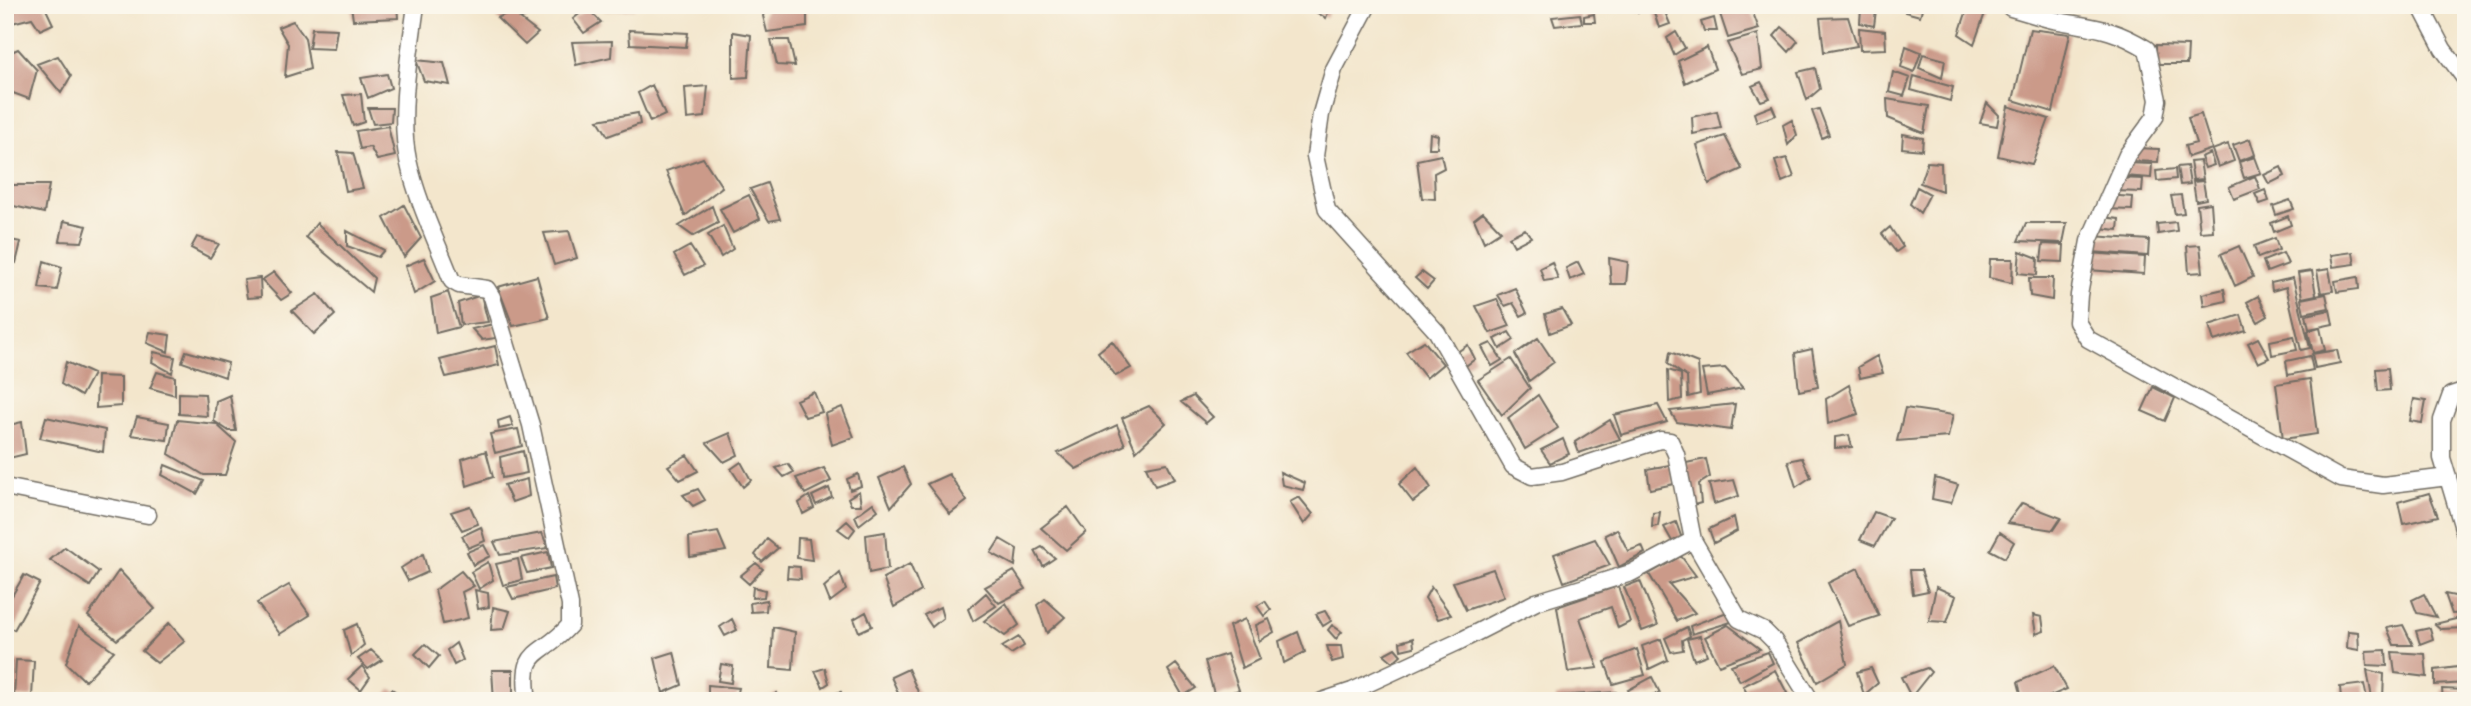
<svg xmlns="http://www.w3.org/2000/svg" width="2471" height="706" font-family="Alegreya,serif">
  <rect width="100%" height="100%" fill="#fbf7ec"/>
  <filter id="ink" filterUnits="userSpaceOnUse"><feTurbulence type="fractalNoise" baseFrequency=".0143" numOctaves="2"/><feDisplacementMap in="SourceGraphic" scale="14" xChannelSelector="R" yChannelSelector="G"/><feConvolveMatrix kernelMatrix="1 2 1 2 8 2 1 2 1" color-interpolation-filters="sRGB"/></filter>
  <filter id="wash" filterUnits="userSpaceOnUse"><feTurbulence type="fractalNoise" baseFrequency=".00686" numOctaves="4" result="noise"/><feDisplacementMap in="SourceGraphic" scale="28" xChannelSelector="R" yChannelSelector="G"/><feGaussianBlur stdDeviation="1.57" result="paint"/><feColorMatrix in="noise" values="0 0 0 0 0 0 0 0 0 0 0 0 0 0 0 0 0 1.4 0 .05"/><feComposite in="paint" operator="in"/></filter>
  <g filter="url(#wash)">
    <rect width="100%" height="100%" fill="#f3e6cc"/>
    <g id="blocks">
      <path fill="#cb9a89" d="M12,5H44L53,24L40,30L32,18L8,24L6,7Z
        M351,5H397L398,18L353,20Z
        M526,5L534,15L520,19L538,33L525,45L497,18Z
        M601,5H633L635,9L605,11Z
        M767,5H807V27L767,32L763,16Z
        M1304,5H1331L1326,18Z
        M1636,5H1655L1638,12Z
        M1662,5L1670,24L1659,28L1653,9Z
        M1738,5H1750L1759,29L1728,38L1720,14Z
        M1906,5H1923L1920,16L1905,12Z
        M1968,7L1985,13L1974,44L1959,34Z
        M587,8L601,22L584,33L573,19Z
        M1861,8L1876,10L1874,26L1860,23Z
        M1580,14L1582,23L1555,26L1552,17Z
        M1594,14L1595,22H1584V16Z
        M1848,17L1857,46L1824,52L1820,18Z
        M1714,18L1717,31H1704L1701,22Z
        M293,21L305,38L310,69L285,77L288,44L278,27Z
        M1782,27L1798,41L1789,52L1774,36Z
        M312,28L337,29L334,49L309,48Z
        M1859,28L1885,31L1886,49L1860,50Z
        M2030,29L2070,34L2053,112L2013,100Z
        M629,30L688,33L686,47L630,44Z
        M733,32L751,35L748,77L733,78Z
        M1676,32L1685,48L1674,55L1667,38Z
        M1758,34L1762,69L1742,74L1727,43Z
        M771,40H789L795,66L777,65Z
        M612,41L611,57L576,65L572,42Z
        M2156,45L2188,46L2187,64H2156Z
        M1906,46L1921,52L1914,72L1901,67Z
        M1707,47L1715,69L1685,83L1678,61Z
        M18,49L37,70L29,99L5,90V55Z
        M1923,54L1945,60L1942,78L1919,68Z
        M58,56L71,76L61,93L37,64Z
        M416,60L444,63L450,85L424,81Z
        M1815,68L1820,89L1807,100L1798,72Z
        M1893,72L1910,78L1904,96L1889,92Z
        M387,74L391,88L368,98L361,78Z
        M1914,76L1953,87L1950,101L1911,90Z
        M1761,82L1770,98L1761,101L1752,86Z
        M652,85L665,115L650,122L638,93Z
        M708,86L705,117L687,119L685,88Z
        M361,94L364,122L353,126L343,95Z
        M1887,99L1929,106L1924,133L1888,118Z
        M1987,103L1999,115L1997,126L1980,123Z
        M1772,106L1776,115L1757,122L1754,113Z
        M2008,106L2049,119L2032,164L1998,156Z
        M368,108H392L391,122L373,124Z
        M1819,109L1829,135L1822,138L1812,111Z
        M1717,111L1721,128L1693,134L1692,117Z
        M638,113L640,124L608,136L598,120Z
        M2201,114L2212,149L2188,157L2185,146L2196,143L2188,118Z
        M1792,120L1797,135L1788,145L1783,125Z
        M388,126L395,156L377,160L370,147L360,149L356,131Z
        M1430,133L1438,135L1437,148H1429Z
        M1903,134L1923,138L1922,150L1902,148Z
        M1725,136L1742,169L1709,184L1697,145Z
        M2250,139L2255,155L2239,161L2233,145Z
        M2228,144L2234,161L2218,167L2212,150Z
        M2132,148L2159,149L2158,162L2131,161Z
        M338,152L353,153L363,188L346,191Z
        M2210,153L2214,165L2205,168L2201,157Z
        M1441,155L1444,168L1434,173L1435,199L1422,198L1417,160Z
        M2255,157L2261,173L2244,178L2239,162Z
        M703,158L722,187L685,216L666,171Z
        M1787,158L1794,177L1782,182L1775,161Z
        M2200,161L2203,179L2193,180L2190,162Z
        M1927,162L1941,163L1942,191L1920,183Z
        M2125,163L2152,164L2151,178L2124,176Z
        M2187,166L2190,184L2180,185L2177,167Z
        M2281,167L2285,176L2269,184L2264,175Z
        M2175,169L2176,179L2157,181L2156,171Z
        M2255,176L2260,189L2234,199L2229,187Z
        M2116,178L2143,179L2142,192L2115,191Z
        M2203,181L2206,199L2196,201L2193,182Z
        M767,183L780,219L769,221L750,189Z
        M8,185H49L44,213L5,204Z
        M1917,187L1930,194L1920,213L1910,204Z
        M2265,190L2269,201L2260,204L2255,194Z
        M749,195L760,219L733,233L720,209Z
        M2105,195L2133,197L2132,210L2105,209Z
        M2181,195L2184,213L2175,214L2171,196Z
        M2290,200L2294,209L2276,215L2273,206Z
        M2211,203L2213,231L2200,232L2197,205Z
        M404,205L421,238L404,257L384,218Z
        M712,206L718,223L693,236L679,226Z
        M1483,212L1501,231L1484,242L1474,219Z
        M2288,216L2291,225L2274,232L2271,223Z
        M2100,217L2119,219L2118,230L2099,228Z
        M64,221L87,226L82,242L60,241Z
        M2176,222L2177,231L2158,234L2157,224Z
        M317,223L374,278L371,292L306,237Z
        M2026,223H2067L2063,243L2018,241Z
        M723,226L733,249L721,257L708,235Z
        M1890,227L1903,247L1896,252L1882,234Z
        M1525,229L1531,237L1514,246L1509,237Z
        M347,231L384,250L378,257L347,246Z
        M569,231L577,258L554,265L544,233Z
        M2092,236L2149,240L2148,256L2091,252Z
        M197,237L219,244L210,258L191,248Z
        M2275,238L2279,250L2258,258L2254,246Z
        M5,239L21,242L16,263L5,259Z
        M2043,244L2064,245L2063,262L2041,261Z
        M2200,245L2203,272L2189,273L2187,246Z
        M690,246L703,266L685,275L674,255Z
        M2239,246L2253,277L2235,286L2221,254Z
        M2020,251L2038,258L2037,275L2018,273Z
        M2353,252L2355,264L2333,267L2331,255Z
        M2089,253L2145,257L2144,274L2088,270Z
        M2283,253L2288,264L2267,272L2263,261Z
        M424,258L435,281L414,294L405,266Z
        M1609,258L1628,262L1626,284H1611Z
        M1990,259H2013L2012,283L1989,278Z
        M44,261L62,267L57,290L39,288Z
        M1552,262L1558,279L1544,281L1540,268Z
        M1578,262L1584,274L1570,280L1566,268Z
        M2329,269L2333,291L2321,293L2317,271Z
        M2312,271L2316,295L2302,298L2298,273Z
        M274,272L292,293L281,300L262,280Z
        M1422,272L1434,281L1427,289L1415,278Z
        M537,276L549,318L513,326L498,287Z
        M2358,277L2359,289L2337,292L2335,281Z
        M260,278L261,297L247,298L244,280Z
        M2029,278H2053L2052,300L2030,296Z
        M2293,278L2310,348L2301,350L2286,287L2272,291L2271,283Z
        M1515,288L1527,313L1521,316L1513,303L1505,306L1498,295Z
        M2224,289L2226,301L2204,306L2202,294Z
        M448,292L459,327L436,333L431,298Z
        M318,294L335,315L314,334L292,311Z
        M2326,294L2329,308L2304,313L2301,299Z
        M481,295L488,322L461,325L458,303Z
        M2258,296L2268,316L2258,322L2247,302Z
        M1497,299L1510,326L1490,333L1476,306Z
        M1562,309L1571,325L1550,333L1545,314Z
        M2330,310L2333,324L2309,329L2306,315Z
        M2241,315L2246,331L2214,341L2209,325Z
        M493,324L496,338L482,340L472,329Z
        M2320,328L2325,350L2313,353L2308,331Z
        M150,332L170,335L168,352L147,343Z
        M1509,332L1514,340L1500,349L1495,339Z
        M2294,336L2297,350L2272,355L2270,341Z
        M1538,338L1554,362L1529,381L1515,354Z
        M2258,338L2269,358L2258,363L2248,343Z
        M1112,341L1131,368L1116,376L1098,352Z
        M1424,341L1443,364L1426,378L1406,352Z
        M1491,343L1502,360L1492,366L1482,347Z
        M1468,345L1475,359L1463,368L1454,354Z
        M495,346L499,365L446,377L440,360Z
        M1812,349L1818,387L1799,391L1795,353Z
        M2337,350L2340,363L2315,368L2312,354Z
        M186,351L228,363L225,377L182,362Z
        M154,352L175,357L172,373L152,362Z
        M1670,352L1698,363L1700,394L1688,397L1687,377L1668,364Z
        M1877,356L1883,373L1860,378L1858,367Z
        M2310,356L2313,370L2288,375L2286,361Z
        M1511,359L1530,388L1502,415L1478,380Z
        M66,362L93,374L81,396L61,384Z
        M1725,368L1743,388L1707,395L1702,370Z
        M2388,368L2390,390L2378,391L2376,369Z
        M1668,370L1681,374L1682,399L1669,402Z
        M157,372L175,377V395L150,388Z
        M97,376L121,377V406L96,408Z
        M2310,379L2317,434L2283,439L2276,384Z
        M1849,385L1858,414L1828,424L1826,399Z
        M2153,387L2175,398L2165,421L2142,411Z
        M814,392L822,412L805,417L796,400Z
        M179,393L205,394L207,416L179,414Z
        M230,395L236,431H229L214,421L216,401Z
        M1538,395L1558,428L1525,449L1508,418Z
        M1193,396L1213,417L1206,423L1181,402Z
        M2414,399L2426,401L2422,423L2410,421Z
        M1735,404L1731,430L1677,422L1670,411Z
        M1658,405L1667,422L1621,435L1614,415Z
        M1149,406L1166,423L1136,451L1122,418Z
        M842,407L854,437L832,445L825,414Z
        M1905,408L1953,415L1948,437L1897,441Z
        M46,417L105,430L103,452L40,438Z
        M137,417L169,423L167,440L131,435Z
        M510,417L513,426L499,429L498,421Z
        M177,420L216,424L236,442L225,475H204L169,454Z
        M1610,420L1620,439L1579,453L1575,442Z
        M22,422L26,454L5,459V426Z
        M1117,425L1125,445L1076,469L1058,453Z
        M518,429L522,446L495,453L490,434Z
        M730,433L738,455L724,462L707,443Z
        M1849,435L1852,447L1835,448V437Z
        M2460,437H2466V451L2459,450Z
        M1563,439L1569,454L1550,463L1541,450Z
        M486,451L493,477L467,486L462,459Z
        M523,451L527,473L502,478L500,457Z
        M687,455L698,471L680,480L668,466Z
        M1802,458L1811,477L1796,487L1788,461Z
        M1706,459L1710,477L1699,484L1701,503L1694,505L1686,463Z
        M741,462L751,480L743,487L731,469Z
        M1167,463L1175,479L1155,486L1146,467Z
        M788,464L794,472L784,477L776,468Z
        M165,465L204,481L197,494L162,475Z
        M1670,465L1674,484L1650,489L1647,469Z
        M903,467L911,484L891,507L879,478Z
        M1417,467L1431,488L1413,502L1399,484Z
        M824,468L831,481L805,494L796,478Z
        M1280,472L1305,483L1303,490L1282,485Z
        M858,474L861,486L850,490L847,479Z
        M949,474L967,501L950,514L927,484Z
        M1935,478L1958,485L1951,503L1932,499Z
        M527,479L529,496L512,502L504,485Z
        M1734,480L1739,496L1714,504L1709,484Z
        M829,488L832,497L816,505L812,496Z
        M698,489L705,500L693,506L683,495Z
        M859,491L861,505H851L848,498Z
        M2429,493L2438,516L2403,524L2398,502Z
        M809,496L814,508L803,514L799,503Z
        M1299,497L1313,514L1304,524L1290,502Z
        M873,503L878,510L859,525L855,516Z
        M2022,503L2061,518L2053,530L2007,523Z
        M470,506L478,524L462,530L451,512Z
        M1068,507L1086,532L1066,550L1041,528Z
        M1660,512L1658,526L1652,527L1653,513Z
        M1874,512L1891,518L1875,546L1860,540Z
        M1734,517L1737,531L1714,543L1709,529Z
        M847,521L855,529L849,537L838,529Z
        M1676,522L1682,539L1673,543L1664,527Z
        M481,527L485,541L468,548L462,536Z
        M1617,529L1628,551L1642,546L1645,553L1619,567L1605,535Z
        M718,532L726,551L690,557L689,537Z
        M885,532L888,569L869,573L866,535Z
        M2000,532L2014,542L2005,558L1990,550Z
        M542,533L548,548L500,555L494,542Z
        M798,538L809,539L812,560L797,558Z
        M767,539L778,548L762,562L755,555Z
        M1000,539L1017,549L1015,566L991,553Z
        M1595,539L1610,565L1564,582L1554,554Z
        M484,545L490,556L473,565L467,552Z
        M65,547L99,572L90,586L50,560Z
        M1042,547L1055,558L1043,566L1035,551Z
        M548,552L551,568L527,573L521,558Z
        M423,554L428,572L408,581L401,568Z
        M1681,556L1696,576L1669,584L1695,613L1677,621L1649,574Z
        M518,559L522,580L503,585L496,564Z
        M488,562L493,580L479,589L471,572Z
        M756,563L763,569L749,584L740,576Z
        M910,564L921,591L894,607L883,578Z
        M788,566L800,567L801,579L787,578Z
        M1858,568L1879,616L1848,626L1828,583Z
        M1493,569L1504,597L1466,610L1453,582Z
        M119,570L155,609L117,640L88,616Z
        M1910,570H1921L1928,591L1913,594Z
        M461,571L474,586L462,592L468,618L443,624L435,590Z
        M1014,571L1026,589L999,603L985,587Z
        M840,573L846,590L830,602L824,587Z
        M24,575L40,583L14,630L5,624V608Z
        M553,577L555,589L513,599L507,587Z
        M1640,581L1658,625L1642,631L1624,587Z
        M289,585L310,615L280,634L257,603Z
        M1618,586L1630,622L1618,628L1611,607L1580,618L1598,668L1568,672L1557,607Z
        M753,587L765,590L764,597L752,598Z
        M1431,587L1451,615L1438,619L1425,598Z
        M1936,587L1956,596L1947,622L1929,621Z
        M475,590L488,593L489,607L478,609Z
        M986,593L996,606L973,621L968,609Z
        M2424,594L2436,617L2417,613L2412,600Z
        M2445,594L2460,597L2466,613L2452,614Z
        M1045,599L1065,617L1047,633L1037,605Z
        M767,600L766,611L751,612L750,603Z
        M1265,601L1271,610L1264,616L1257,606Z
        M1006,603L1019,625L1005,636L984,621Z
        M493,607L510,611L504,629L491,630Z
        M940,607L943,618L932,627L924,615Z
        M1325,611L1331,621L1323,626L1316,614Z
        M866,612L872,626L859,632L854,619Z
        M1727,612L1731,622L1692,634L1690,626Z
        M2033,615L2042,617L2044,631L2036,634Z
        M2464,617L2466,628L2441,629L2435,624Z
        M732,619L737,630L725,636L720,627Z
        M1245,619L1260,659L1242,668L1229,626Z
        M1269,619L1274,632L1259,641L1256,625Z
        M1838,621L1847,664L1817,682L1798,643Z
        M169,623L185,641L157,663L142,651Z
        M357,624L364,645L351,656L344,630Z
        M1332,625L1342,632L1336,639L1328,630Z
        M1728,625L1760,649L1719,665L1705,637Z
        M2403,625L2413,645H2394L2387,628Z
        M79,626L114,651L85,681L66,663Z
        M773,627L795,632L793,670L771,668Z
        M1687,627L1690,636L1682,640L1683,650L1671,652L1665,638Z
        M2430,628L2433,639L2420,644L2416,631Z
        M2348,631L2358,632L2359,650L2347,648Z
        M1298,632L1305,652L1284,663L1279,641Z
        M1700,636L1707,655L1694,660L1687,639Z
        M1019,637L1024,646L1011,654L1002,647Z
        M1413,638L1414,647L1401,650L1400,642Z
        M1661,639L1668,660L1649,669L1642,646Z
        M456,643L463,660L454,665L447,650Z
        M425,644L439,656L429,668L415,654Z
        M1327,646H1341L1343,659L1332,662Z
        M1395,648L1401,655L1393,662L1384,654Z
        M1637,649L1645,675L1613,684L1605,662Z
        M371,650L382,660L368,669L358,659Z
        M2386,650L2387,666L2367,665L2366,651Z
        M674,652L682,685L663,693L655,658Z
        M1768,652L1773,663L1740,681L1731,665Z
        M2392,652L2425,654L2427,677L2395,673Z
        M1227,654L1239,690L1215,697L1205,661Z
        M5,660L12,661L10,681L5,680Z
        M16,660L34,661L32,697H14Z
        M721,664L733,666L731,683L718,681Z
        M1176,664L1196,688L1183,696L1168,670Z
        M362,666L370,677L361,690L348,679Z
        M2054,666L2067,689L2039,701H2023L2018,682Z
        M2466,666V683L2435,685V670Z
        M825,668L829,683L823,687L815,671Z
        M1871,668L1878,683L1864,695L1857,672Z
        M1927,668L1931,672L1911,697L1901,677Z
        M908,669L922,701H902L891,677Z
        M492,670H513V701H494Z
        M1775,670L1787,693L1774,701H1751L1743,686Z
        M2367,670L2384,674L2383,698H2372Z
        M1652,677L1660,693L1635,699L1628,690Z
        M2364,684L2367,698L2341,699L2340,687Z
        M708,685L739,688L736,701L708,697Z
        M392,689L409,701H379Z
        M2442,689L2466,690V701H2443Z
        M841,692L843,701H825V695Z
        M1616,692L1620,701H1556V696Z
        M777,693L781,701H763Z"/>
    </g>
  </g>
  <g filter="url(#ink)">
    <use href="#blocks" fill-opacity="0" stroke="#716c63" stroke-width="2"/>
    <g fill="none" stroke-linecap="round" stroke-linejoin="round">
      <defs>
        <path id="minor" d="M416,5C410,53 398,113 408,160C417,201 437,242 452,281L459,285L487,289L492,297L531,425L570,605V625C539,660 520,645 528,701
          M1368,5L1334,69L1321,114L1315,156L1327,210L1437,332L1513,466L1532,476L1562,472L1660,440L1670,441L1676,454L1693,540L1739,619L1764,631L1774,641L1811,701
          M2008,5L2011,8C2027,12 2042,18 2058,21C2096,28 2113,28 2147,49L2158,100L2155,117L2127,155L2089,241L2079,295L2077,322L2088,339L2341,479L2383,485L2448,477
          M2420,5L2443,49L2466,80
          M2466,390L2451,395L2442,420V458L2466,538
          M5,487L148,515
          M1322,701L1352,691L1460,641L1536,602L1631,573L1693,540"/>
      </defs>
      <use href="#minor" stroke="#716c63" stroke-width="19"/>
      <use href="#minor" stroke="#fff" stroke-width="16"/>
    </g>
  </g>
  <rect width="2471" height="706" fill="none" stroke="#fbf7ec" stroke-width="28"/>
</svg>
